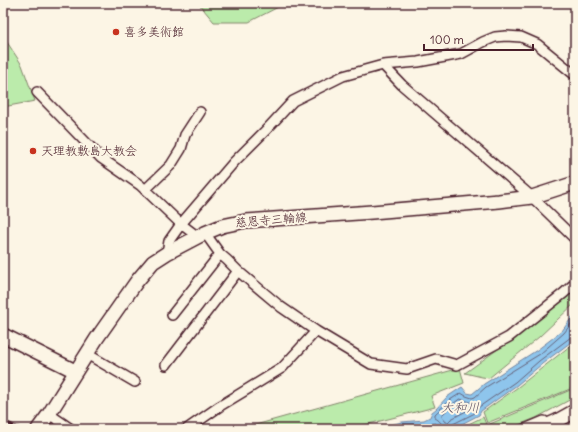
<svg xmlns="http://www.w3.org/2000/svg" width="578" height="432" font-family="Delius,'Klee One',sans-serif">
  <rect width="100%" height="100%" fill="#fcf5e5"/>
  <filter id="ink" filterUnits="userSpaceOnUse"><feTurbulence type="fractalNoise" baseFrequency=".025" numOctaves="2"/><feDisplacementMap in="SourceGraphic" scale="8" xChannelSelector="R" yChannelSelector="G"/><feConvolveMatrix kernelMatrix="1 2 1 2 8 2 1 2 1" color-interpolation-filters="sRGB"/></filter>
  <g filter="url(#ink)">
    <path fill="#bbebab" stroke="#82856b" d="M198,3H286L249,22H214Z
      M3,36L22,65L35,101L3,107Z
      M575,284V303L539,337L489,378L482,377L465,373L542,317Z
      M575,342V387L487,423L483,412L518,387Z
      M460,368L464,383L431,396L435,407L349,429H243L248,427Z
      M575,388V397L536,418L508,429H491L490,424Z
      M483,417L488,429H458Z"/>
    <path fill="#8ec5ec" stroke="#73839f" d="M575,313V339L542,364L517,385L481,411L479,415L452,429H440L435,423L408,429H374L402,422L424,420L430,417L432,412L436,409L447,397L462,387L467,393L472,394L484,384L537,350L562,331Z"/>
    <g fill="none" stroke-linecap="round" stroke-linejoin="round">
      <path stroke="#656178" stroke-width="1" d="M460,399L473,403L474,405L472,408L451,419L448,422H446L442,417V415L453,404Z
        M443,429C443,424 439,420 435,418V414L450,400L461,393L466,396L472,398L475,397L486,387L540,354L564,333L575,319
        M451,429L452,426L453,424L475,413L479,407L515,382L539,361L571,337L575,336"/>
      <defs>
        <path id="street" d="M383,65L402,85L532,197L575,239
          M37,92L101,158L140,185L181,224L198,237
          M145,190L171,165L181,149L185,135L200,112
          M167,253L169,241L181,224L234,162L267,129L293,101L343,76L383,65L418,62L461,54L483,42L495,37L506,36L521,37L537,44L575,75
          M172,315L220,254
          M316,331L371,364L407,369L436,359L457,365L509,337L564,293L575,283
          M87,354L135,382
          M166,365L238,271
          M49,414L71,429
          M187,429L220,406L282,368L316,331L281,307L238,271L227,260L220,254L205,233
          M525,429L544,421"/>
        <path id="secondary" d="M3,335L75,371
          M38,429L49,414L97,338L137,281L153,262L167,253L205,233L222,226L246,221L372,212L499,201L532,197L575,183
          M539,429L557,421L575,411"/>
      </defs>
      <use href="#street" stroke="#4a1f2b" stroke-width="12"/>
      <use href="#secondary" stroke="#4a1f2b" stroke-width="16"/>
      <use href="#street" stroke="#fcf5e5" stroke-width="9"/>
      <use href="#secondary" stroke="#fcf5e5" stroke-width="13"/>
      <defs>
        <path id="rail" d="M3,421L20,429"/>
      </defs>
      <use href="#rail" stroke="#4a1f2b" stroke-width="3.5"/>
      <use href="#rail" stroke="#fcf5e5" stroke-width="2" stroke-dasharray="6" stroke-linecap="butt"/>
    </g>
  </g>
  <g fill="#c8321e" stroke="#fcf5e5" stroke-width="1.5">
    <circle cx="116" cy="32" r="4"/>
    <circle cx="33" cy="151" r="4"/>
  </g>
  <g text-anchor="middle" stroke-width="4" stroke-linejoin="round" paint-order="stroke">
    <g font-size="12" fill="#4a1f2b" stroke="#fcf5e5" text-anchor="start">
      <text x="124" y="36">喜多美術館</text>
      <text x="41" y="155">天理教敷島大教会</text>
    </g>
    <g font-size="12" fill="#4a1f2b" stroke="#fcf5e5">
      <text transform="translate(271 220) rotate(-5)" y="4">慈恩寺三輪線</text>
    </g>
    <g font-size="13" font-style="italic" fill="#5e5165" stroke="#fcf5e5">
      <text x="460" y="412">大和川</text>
    </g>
  </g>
  <rect width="578" height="432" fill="none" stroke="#fcf5e5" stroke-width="16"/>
  <rect x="8" y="8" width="562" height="416" fill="none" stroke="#4a1f2b" stroke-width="1.5" filter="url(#ink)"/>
  <path d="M424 44v6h109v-6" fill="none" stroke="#4a1f2b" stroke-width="2"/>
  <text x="430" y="44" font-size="12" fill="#4a1f2b" stroke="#fcf5e5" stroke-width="3" paint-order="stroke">100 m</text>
</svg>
